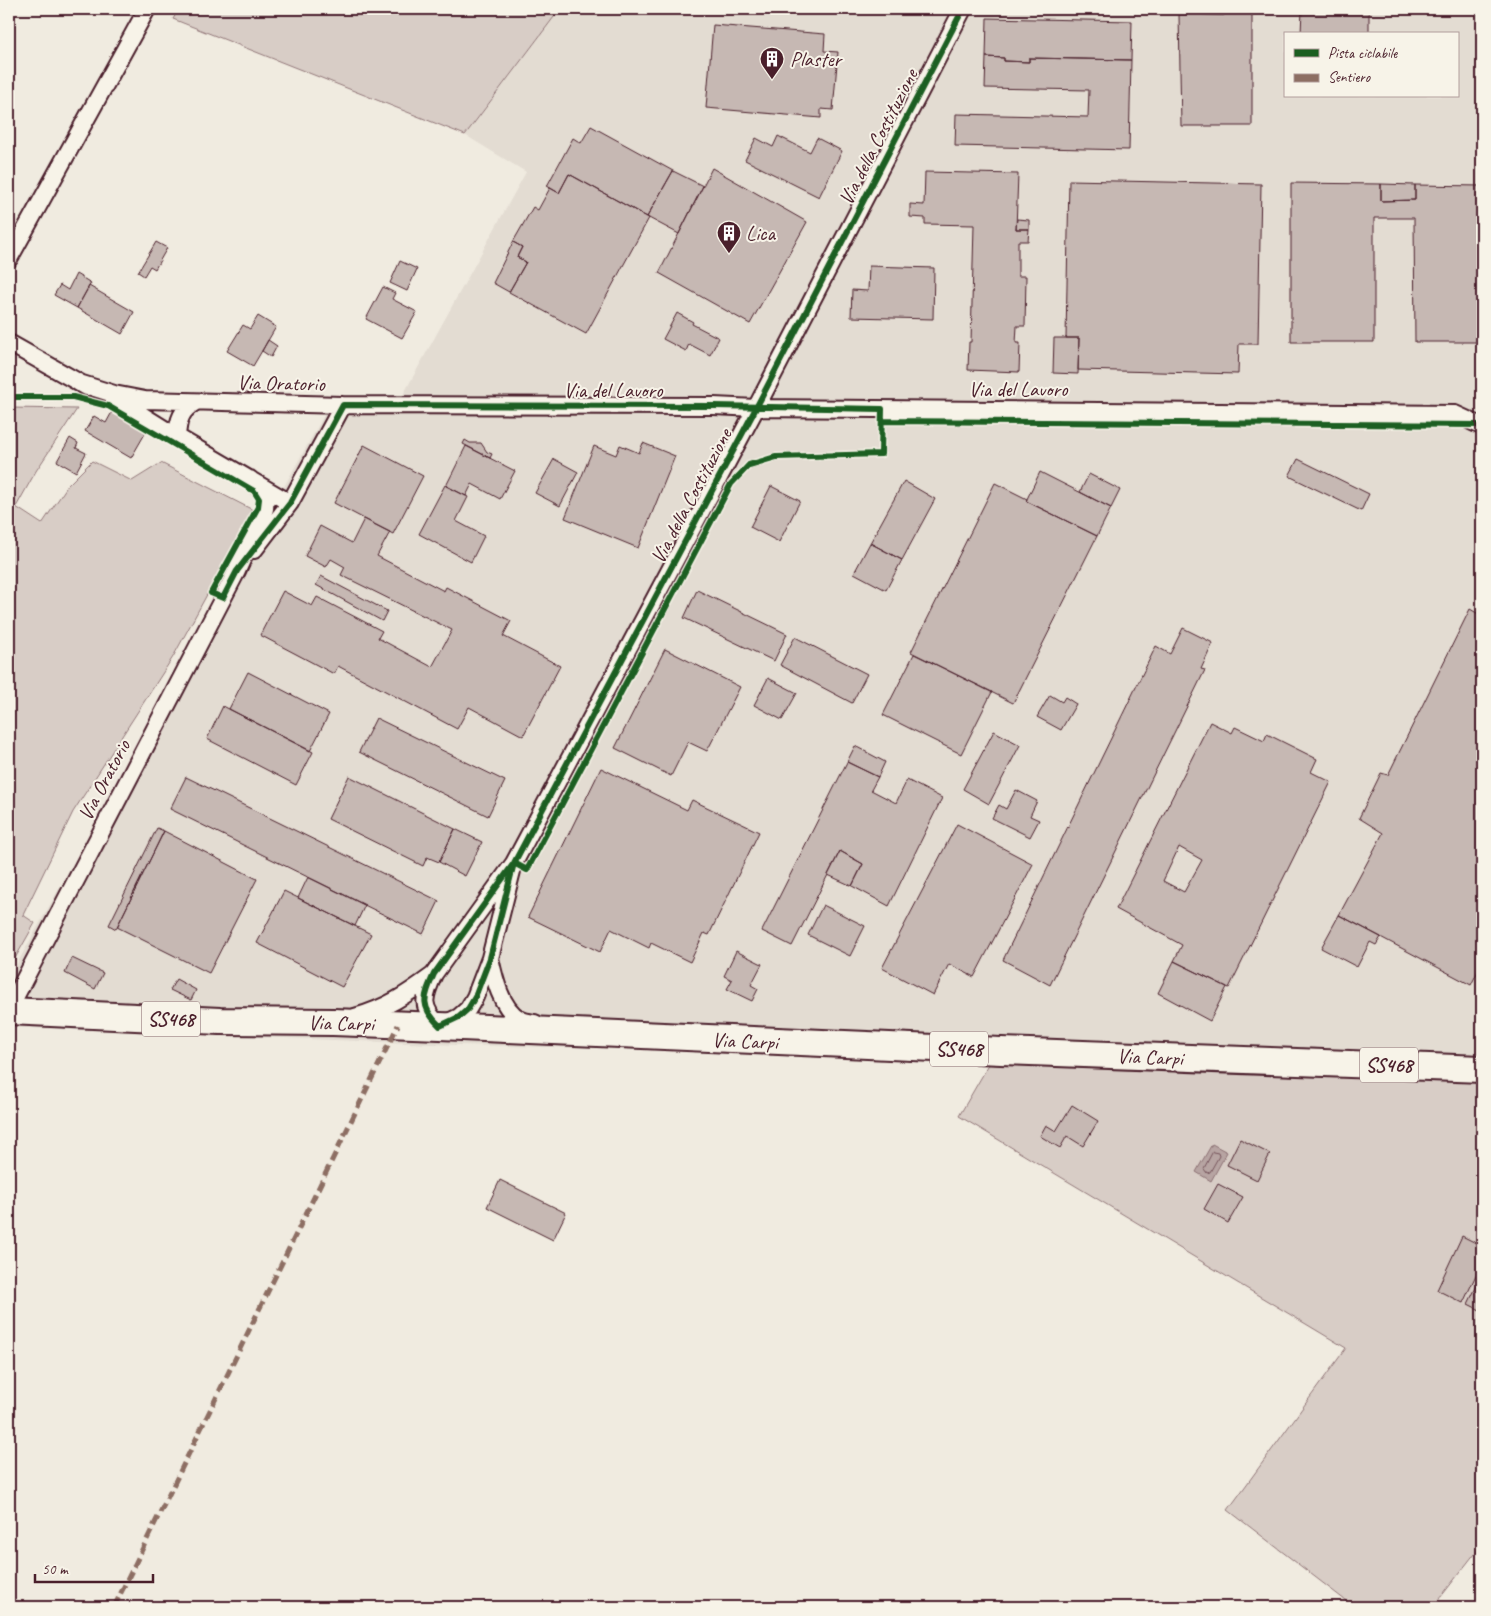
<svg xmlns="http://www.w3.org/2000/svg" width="1491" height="1616" font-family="Caveat,sans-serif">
  <rect width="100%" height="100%" fill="#f0ebe0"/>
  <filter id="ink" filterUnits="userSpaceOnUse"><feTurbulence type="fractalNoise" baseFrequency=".02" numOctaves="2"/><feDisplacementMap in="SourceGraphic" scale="10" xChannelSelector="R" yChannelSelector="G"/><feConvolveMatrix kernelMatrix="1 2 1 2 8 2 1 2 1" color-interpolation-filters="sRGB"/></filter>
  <g filter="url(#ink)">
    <path fill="#e3dcd2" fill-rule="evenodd" d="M560,9H1482V1075L692,1050L457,1045L9,1027V978L332,401L398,404L526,172L465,135ZM1285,34H1457V96H1285Z"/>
    <path fill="#d8cdc6" stroke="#917678" d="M179,9H560L465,135L173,19Z
      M9,408L77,409L36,471L16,507L42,524L68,485L92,461L132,481L161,463L253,510L173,657L73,812L23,915L35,923L9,969Z
      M992,1059L1482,1075V1544L1433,1607H1354L1228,1510L1346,1348L959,1116Z"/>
    <path fill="#b7a4a2" stroke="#8b6f72" d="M1212,1144L1227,1152L1211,1181L1196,1172Z"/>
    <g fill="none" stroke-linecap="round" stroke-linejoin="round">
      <path stroke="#76545b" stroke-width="1" d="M1213,1152L1218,1153L1219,1156L1210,1172L1207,1173L1204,1169Z"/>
    </g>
    <path fill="#c6b8b3" stroke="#4a1f2b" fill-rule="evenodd" d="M1179,9H1224V15L1179,14Z
      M1224,9H1252V126H1181L1179,14L1224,15Z
      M1302,9H1369V34H1301Z
      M987,18L1132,21L1131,60L1029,58V62L1004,61V58L986,57Z
      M713,25L825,34L824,51L838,52L833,110L821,109V118L706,108Z
      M986,57L1004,58V61L1029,62V58L1131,60L1129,150L955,146L956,114L1088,117L1089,90L985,88Z
      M591,126L673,171L647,217L569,174L559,193L547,186L573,138L581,143Z
      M778,136L810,152L817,138L842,151L819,197L745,160L756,138L773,147Z
      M712,168L807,222L750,324L659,273Z
      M673,171L703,186L679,234L647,217Z
      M925,172L1018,174L1016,229H1029L1028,241H1018V276H1026L1025,326H1017L1016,343H1020L1019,372L968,370L969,342H971L974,225L925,224V218L910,217V204L924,205Z
      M569,174L649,218L586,334L509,292L526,262L517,257L522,247L513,242L533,207L538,210L550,188L559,193Z
      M1069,180L1261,184L1258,344H1239L1238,374L1078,370L1079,338H1066Z
      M1291,183L1381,184V201L1415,200V185L1482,186V342H1415L1414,218H1374V342H1291Z
      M1381,184L1415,185V200L1381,201Z
      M1017,219L1029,220V229H1016Z
      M156,242L167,248L155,269L150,266L144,276L138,272Z
      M513,242L522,247L517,257L526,262L509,292L493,283Z
      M400,261L417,269L407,291L390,283Z
      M869,266L934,268L933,319L851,317L852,290L868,291Z
      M76,274L91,283L77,308L54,295L60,285L68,290Z
      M89,286L134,312L122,334L77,308Z
      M383,287L395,293L392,299L417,312L402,338L366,319Z
      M677,313L693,322L692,324L719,338L710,355L689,344L686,351L663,339Z
      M258,316L276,327L253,366L227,351L243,325L250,329Z
      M1054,338H1079L1078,374L1053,373Z
      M268,340L277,346L271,357L262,351Z
      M112,412L146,432L131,458L85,431L94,416L106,423Z
      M70,438L78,443L76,448L86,453L76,472L57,461Z
      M465,440L470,443H481L487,452L492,454L490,458L463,444Z
      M643,443L675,456L638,548L565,518L594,446L616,455L620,445L639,453Z
      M364,445L423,476L393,534L334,503Z
      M466,446L515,471L500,499L472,484L466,496L446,486Z
      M554,459L578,472L560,506L535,493Z
      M1298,459L1369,494L1361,511L1289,476Z
      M1040,472L1111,508L1097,536L1026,501Z
      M1089,474L1120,490L1111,508L1080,492Z
      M904,481L935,499L902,560L870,543Z
      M995,483L1027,499L1026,501L1097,536L1013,703L911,652Z
      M445,485L468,497L456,521L484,536L471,562L419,534Z
      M771,486L800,501L779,542L750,527Z
      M364,519L390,532L377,556L444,591L446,587L511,621L503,636L560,666L523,736L469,707L457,729L338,666L334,674L260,635L283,591L312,606L317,597L382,631L378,638L432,667L452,630L341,575L345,567L331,559L326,567L305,556L320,526L352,543Z
      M870,543L902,560L886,590L854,573Z
      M321,576L387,611L382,621L316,585Z
      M697,590L787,634L774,661L684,618Z
      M1470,609L1482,616V963L1471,985L1339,915L1383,833L1359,818L1381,773L1388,775Z
      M1183,628L1213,643L1201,669L1205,670L1050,985L1003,960L1156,646L1170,654Z
      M795,637L867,674L852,703L780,665Z
      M665,649L740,687L707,751L688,742L671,776L615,748Z
      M914,654L992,692L961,754L883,715Z
      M248,672L329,714L310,751L229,709Z
      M768,678L797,693L782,720L754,705Z
      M1050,695L1062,702L1065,697L1076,704L1061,730L1037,717Z
      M223,706L313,752L296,785L207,739Z
      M376,718L505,781L488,816L359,752Z
      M1210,722L1232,733L1235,727L1264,741L1267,734L1317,759L1311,772L1331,782L1229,988L1174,961L1182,945L1116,909ZM1179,847L1202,860L1184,892L1163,881Z
      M994,731L1020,745L989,804L963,789Z
      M855,746L885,762L878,777L847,762Z
      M847,762L878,777L871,790L896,803L907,780L942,798L889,906L852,886L863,864L840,851L792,946L762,931Z
      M601,768L687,810L692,800L759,832L709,935L704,933L690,962L651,943L649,948L611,929L600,952L528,917Z
      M349,776L455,829L439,862L427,857L423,866L328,819Z
      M186,777L439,901L423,934L170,809Z
      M1016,790L1037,801L1030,816L1039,820L1030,837L992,818L999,805L1006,809Z
      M957,824L1033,864L974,977L949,964L933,995L882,968Z
      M157,828L164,831L116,929L109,925Z
      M455,829L482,842L465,876L439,862Z
      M164,831L257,879L209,973L117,927Z
      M840,851L863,864L852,886L828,875Z
      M308,877L365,905L355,926L298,898Z
      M284,891L371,934L342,987L257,943Z
      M823,905L865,926L850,956L808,935Z
      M1339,915L1381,937L1376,945L1370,942L1357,967L1321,948Z
      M736,951L762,964L751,985L758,989L752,1001L727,989L732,980L724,976Z
      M72,958L103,973L95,989L65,973Z
      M1174,961L1227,987L1210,1021L1158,993Z
      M176,979L196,990L191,1000L170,990Z
      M1072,1105L1098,1121L1083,1146L1067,1136L1060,1148L1040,1136L1046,1125L1056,1131Z
      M1240,1139L1270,1154L1257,1180L1227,1165Z
      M500,1180L566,1213L553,1240L487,1207Z
      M1218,1184L1243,1197L1228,1223L1204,1209Z
      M1462,1236L1482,1246V1262L1463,1303L1437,1290Z
      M1482,1275V1311L1468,1304Z"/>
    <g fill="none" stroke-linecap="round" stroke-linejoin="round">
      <defs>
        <path id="street" d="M9,259L147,9
          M9,343L87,387
          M79,383L114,394L145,400L343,405L714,406L756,408L1455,414L1479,425
          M114,400L129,407L177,437
          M196,402C181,410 178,420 177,437L290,503
          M254,550L290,503L343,405
          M514,863L490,958L475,997L468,1009L459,1017L440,1026C420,1007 423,998 434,974L514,863L756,408L963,9
          M490,958C494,977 501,1009 520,1019C524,1022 530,1022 535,1023
          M9,1009L237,571L265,509L266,496L250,479
          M355,1017C387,1008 406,995 432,976"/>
        <path id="primary" d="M9,1011L220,1021L333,1022L440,1026L1001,1051L1482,1069"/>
      </defs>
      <use href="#street" stroke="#4a1f2b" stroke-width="20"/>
      <use href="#primary" stroke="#4a1f2b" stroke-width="30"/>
      <use href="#street" stroke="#f7f3e8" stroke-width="16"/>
      <use href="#primary" stroke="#f7f3e8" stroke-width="26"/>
      <path stroke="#8d6e63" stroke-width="5" stroke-dasharray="10 5" stroke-linecap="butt" d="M114,1607L398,1025"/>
      <defs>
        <path id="cycleway" d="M9,397H73L108,406L254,491L259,499L258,507L211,593L223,598L237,571L290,503L343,405L714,406L882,409L881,454L776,457L749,465L731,484L527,870L514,863
          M882,421L1482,425
          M514,863L490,958L475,997L468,1009L459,1017L440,1026C420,1007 423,998 434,974L514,863L756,408L963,9"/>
      </defs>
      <use href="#cycleway" stroke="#f7f3e8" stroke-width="9"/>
      <use href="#cycleway" stroke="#1b5e20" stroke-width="6"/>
    </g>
  </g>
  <defs>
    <symbol id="building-pin" viewBox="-11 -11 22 30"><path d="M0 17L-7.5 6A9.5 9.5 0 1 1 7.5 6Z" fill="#4a1f2b" stroke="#f7f3e8"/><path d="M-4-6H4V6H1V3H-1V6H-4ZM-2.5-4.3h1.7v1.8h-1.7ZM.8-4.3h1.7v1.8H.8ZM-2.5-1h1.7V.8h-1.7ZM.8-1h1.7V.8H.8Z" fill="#fff"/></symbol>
  </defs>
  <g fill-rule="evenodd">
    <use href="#building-pin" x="758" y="45" width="28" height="38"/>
    <use href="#building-pin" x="715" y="219" width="28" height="38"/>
  </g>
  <g text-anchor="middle" stroke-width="4" stroke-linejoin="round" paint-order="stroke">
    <g fill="#f7f3e8" stroke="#7e5f64" stroke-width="1">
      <rect x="142" y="1001.5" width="58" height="35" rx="4"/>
      <rect x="930" y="1031.5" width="58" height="35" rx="4"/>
      <rect x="1360" y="1047.5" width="58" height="35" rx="4"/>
    </g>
    <g font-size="20" font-weight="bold" fill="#4a1f2b">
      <text x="171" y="1026">SS468</text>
      <text x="959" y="1056">SS468</text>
      <text x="1389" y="1072">SS468</text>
    </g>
    <g font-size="21" fill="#4a1f2b" stroke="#f7f3e8" text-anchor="start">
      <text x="790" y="66">Plaster</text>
      <text x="746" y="240">Lica</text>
    </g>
    <g font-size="21" fill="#4a1f2b" stroke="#f7f3e8">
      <text transform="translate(878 137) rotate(-63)" y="7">Via della Costituzione</text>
      <text transform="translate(281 383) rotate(1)" y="7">Via Oratorio</text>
      <text x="1018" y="396">Via del Lavoro</text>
      <text x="613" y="397">Via del Lavoro</text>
      <text transform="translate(691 496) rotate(-62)" y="7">Via della Costituzione</text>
      <text transform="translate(104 780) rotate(-62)" y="7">Via Oratorio</text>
      <text transform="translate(341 1023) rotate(1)" y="7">Via Carpi</text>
      <text transform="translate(745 1041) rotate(2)" y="7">Via Carpi</text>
      <text transform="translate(1150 1057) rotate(2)" y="7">Via Carpi</text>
    </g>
  </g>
  <rect width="1491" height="1616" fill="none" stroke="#f7f3e8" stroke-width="30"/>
  <rect x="15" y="15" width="1461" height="1586" fill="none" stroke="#4a1f2b" stroke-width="2" filter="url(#ink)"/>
  <rect x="1284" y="32" width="175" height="65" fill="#f7f3e8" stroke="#b29e9c"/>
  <rect x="1294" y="49" width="25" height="8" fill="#1b5e20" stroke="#b29e9c"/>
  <text x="1328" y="58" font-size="15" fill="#4a1f2b">Pista ciclabile</text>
  <rect x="1294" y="74" width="25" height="8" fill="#8d6e63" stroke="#b29e9c"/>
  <text x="1328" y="82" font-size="15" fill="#4a1f2b">Sentiero</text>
  <path d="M35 1574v8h118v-8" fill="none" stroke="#4a1f2b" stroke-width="2.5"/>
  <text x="42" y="1574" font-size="15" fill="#4a1f2b" stroke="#f7f3e8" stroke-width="4" paint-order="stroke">50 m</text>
</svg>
